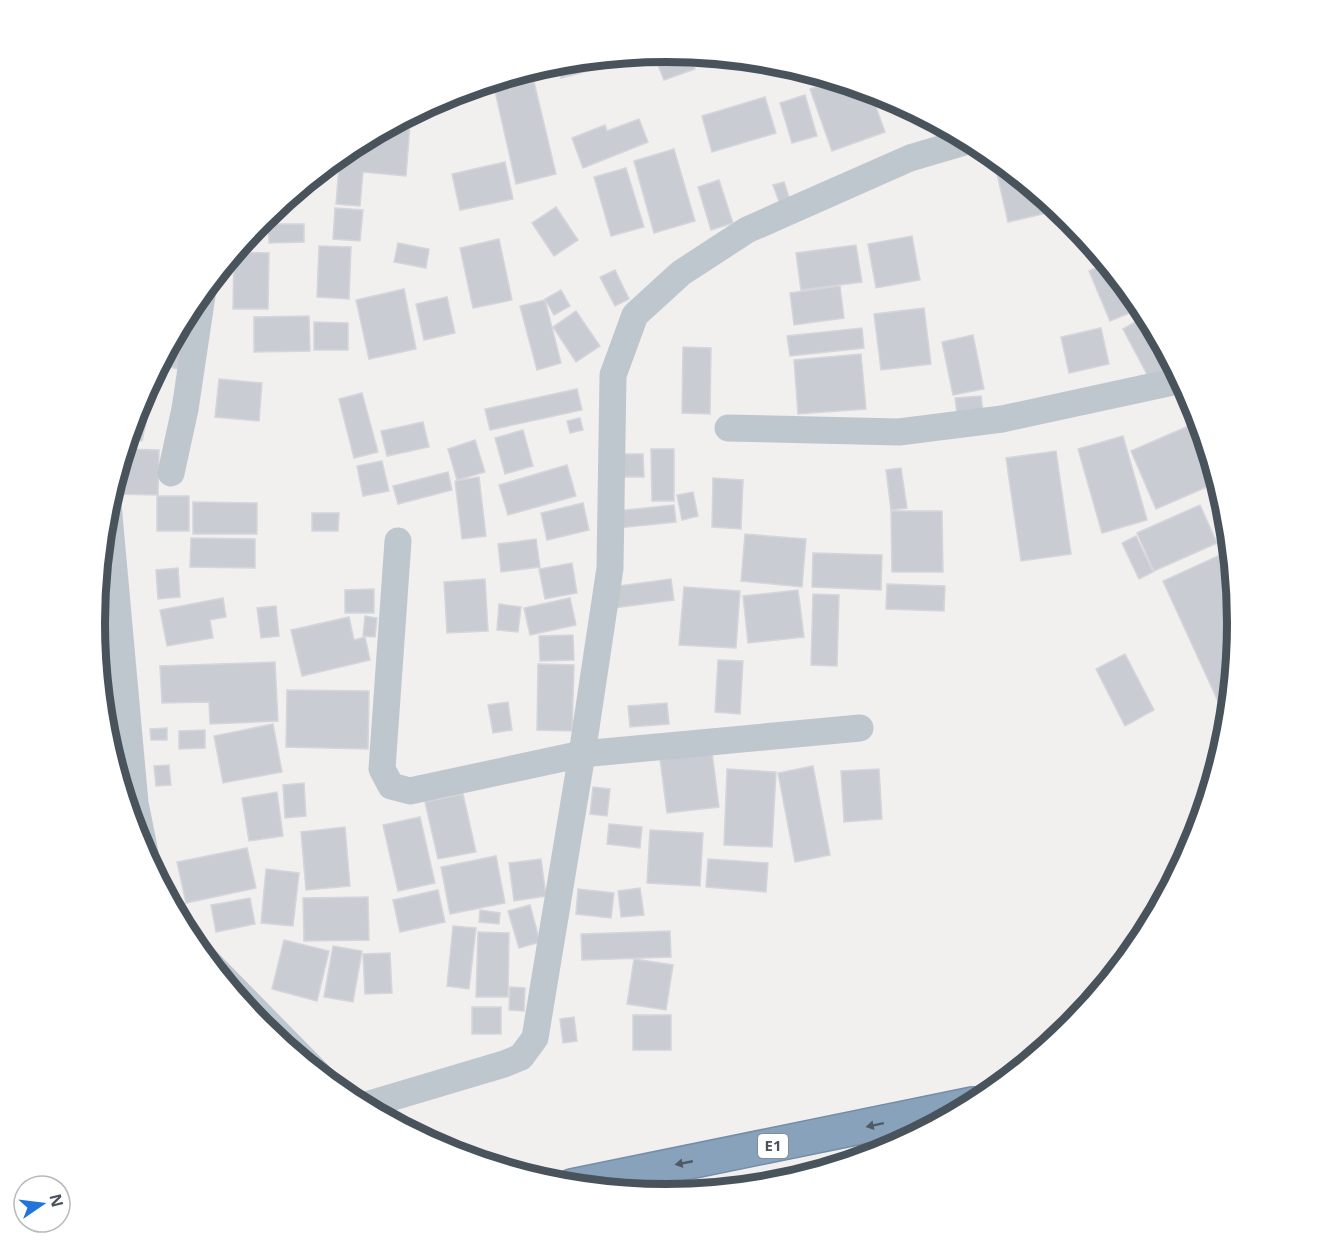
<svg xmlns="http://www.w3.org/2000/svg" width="1332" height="1246" font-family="'Open Sans',sans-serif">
  <rect width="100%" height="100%" fill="#f2efef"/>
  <path fill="#c9ccd2" stroke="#d4d6db" stroke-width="1.5" d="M689,53L695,69L664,80L658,65Z
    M609,57L611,65L561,78L557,62Z
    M836,80L870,90L885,132L832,151L810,89Z
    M534,82L556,174L516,184L495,91Z
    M805,95L817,136L792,143L780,103Z
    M765,97L776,133L712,152L702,116Z
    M639,119L648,142L583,168L572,138L605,125L607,131Z
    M394,123L410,124L406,176L363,172L360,206L336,204L340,154L349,147Z
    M674,149L695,221L654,233L634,161Z
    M993,156L1044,197L1047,213L1008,222Z
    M505,162L513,199L460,210L452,174Z
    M626,168L644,227L611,236L594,177Z
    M313,177L312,191L296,190Z
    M719,180L733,223L711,230L698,187Z
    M784,182L790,200L780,204L773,185Z
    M556,207L578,240L554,256L532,223Z
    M335,208L363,210L360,241L333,239Z
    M268,224H304V242L269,243Z
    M912,236L920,280L876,288L868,244Z
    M499,239L512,300L473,308L460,248Z
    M398,243L429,249L426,268L394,262Z
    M856,245L862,282L801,290L796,253Z
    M319,246L351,247L349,299L317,297Z
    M234,252L269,253L268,309H233Z
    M1107,263L1142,308L1110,321L1089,271Z
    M615,270L629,299L615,306L600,277Z
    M840,286L844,318L794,325L790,293Z
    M404,289L416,349L369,359L356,300Z
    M561,290L570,306L554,315L545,299Z
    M447,297L455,333L424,340L416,304Z
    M545,300L561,363L537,370L520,306Z
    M924,308L931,364L881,370L874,314Z
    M576,311L600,346L576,362L553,327Z
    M1147,315L1173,364L1149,378L1123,329Z
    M309,316L310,351L254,352V317Z
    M314,322L348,323V350H314Z
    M179,327L186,328L180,369L158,365Z
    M862,328L864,348L790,356L787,336Z
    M1101,328L1109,364L1069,373L1061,337Z
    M973,335L984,389L953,395L942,342Z
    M683,347L711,348L710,414L682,413Z
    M861,354L866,409L798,414L794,360Z
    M219,379L262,383L259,421L215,417Z
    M146,388L153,390L142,441L127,438L138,404Z
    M577,389L582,410L490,430L485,409Z
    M362,393L378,452L354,458L339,399Z
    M981,396L983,412L957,414L955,398Z
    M580,418L583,430L570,433L567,421Z
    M1200,421L1218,482L1156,509L1131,451Z
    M423,422L429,447L387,456L381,431Z
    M523,430L533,466L505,474L495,438Z
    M1123,436L1147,520L1102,533L1078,449Z
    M475,440L485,472L457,480L448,449Z
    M124,449L159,450L158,495L110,494Z
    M651,449H674V501H652Z
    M1056,451L1071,554L1021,561L1006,458Z
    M623,454H643L644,477H624Z
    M382,461L389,491L363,496L357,466Z
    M567,465L576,496L508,515L499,485Z
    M901,468L907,508L891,510L886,470Z
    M448,472L452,490L398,504L393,486Z
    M479,477L486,536L462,539L455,481Z
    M713,478L743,480L741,529L712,527Z
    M693,492L698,516L682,520L677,495Z
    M157,496H189V531H157Z
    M193,502L257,503V534H193Z
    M583,503L589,530L547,540L541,513Z
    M674,505L676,522L618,528L616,511Z
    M1200,505L1217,543L1154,571L1137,533Z
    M891,511H942L943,572H892Z
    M312,513H339L338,531H312Z
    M745,534L806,539L802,587L741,581Z
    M1136,536L1153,572L1139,579L1122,543Z
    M191,538L255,539V568L190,567Z
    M536,539L540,567L501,572L498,544Z
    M1231,550L1238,623L1228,723L1163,581Z
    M813,553L882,555L881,590L812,587Z
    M572,563L577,593L545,599L539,569Z
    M178,568L180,597L158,599L156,570Z
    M485,579L488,631L447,633L444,582Z
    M671,579L674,600L614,608L611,587Z
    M887,584L945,586L944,611L886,609Z
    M684,587L740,591L736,648L679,645Z
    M374,589V613H345V590Z
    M798,590L804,637L748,643L743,596Z
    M813,594L839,595L837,666L811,665Z
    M223,598L226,617L210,620L213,638L167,646L160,610Z
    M570,598L576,625L530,635L524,608Z
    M499,604L521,607L518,632L497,630Z
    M276,606L279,636L261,638L257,608Z
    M365,616L377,618L375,637L363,636Z
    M349,617L354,640L365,637L370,660L302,676L291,630Z
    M573,635L574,660L540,661L539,636Z
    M1125,654L1154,710L1125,726L1096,669Z
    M718,660L743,661L740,714L715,712Z
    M275,662L278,721L210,724L209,702L162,703L160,666Z
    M538,664L574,665L572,731L537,730Z
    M287,690L369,691L368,749L286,747Z
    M508,702L512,730L493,733L488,705Z
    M667,703L669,724L630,727L628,706Z
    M273,724L282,772L223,783L214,736Z
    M167,728V740H151L150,729Z
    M205,730V748L179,749V731Z
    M712,752L719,807L667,813L660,759Z
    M169,765L171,785L156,786L154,766Z
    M813,766L830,855L795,862L778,773Z
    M727,769L776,772L772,847L724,845Z
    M879,769L882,819L844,822L841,771Z
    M304,783L306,816L285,818L283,785Z
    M593,787L610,789L607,816L590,814Z
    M277,792L283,836L249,841L242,798Z
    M463,794L476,852L438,859L425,802Z
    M420,817L435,883L398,891L383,825Z
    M609,824L642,827L640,848L607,844Z
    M345,827L350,886L306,890L301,832Z
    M650,830L703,833L700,886L647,883Z
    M247,848L256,888L186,903L177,862Z
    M496,856L505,903L450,914L441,867Z
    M541,859L546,896L514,901L509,863Z
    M708,859L768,863L766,892L706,887Z
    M266,869L299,873L293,926L261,923Z
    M640,888L644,915L621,917L618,891Z
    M578,889L614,893L611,918L576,914Z
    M438,890L445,922L400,932L393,900Z
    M368,897L369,940L304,941L303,898Z
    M250,898L255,924L216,932L211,905Z
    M530,905L540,942L519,948L508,911Z
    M480,910L500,913L499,924L479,922Z
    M453,926L476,928L469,989L447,986Z
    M670,931L671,957L582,960L581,934Z
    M478,932L509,933L508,997H476Z
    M284,940L329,951L317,1001L272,989Z
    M333,946L362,951L353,1002L324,997Z
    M390,953L392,993L365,994L363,954Z
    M634,959L673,965L666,1010L627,1004Z
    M510,987L525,988L524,1011L509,1010Z
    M472,1007H501V1034H472Z
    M633,1015H671V1050H633Z
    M574,1017L577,1041L563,1043L560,1019Z"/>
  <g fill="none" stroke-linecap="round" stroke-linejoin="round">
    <defs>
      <path id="highway" d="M572,1186L973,1104"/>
    </defs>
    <use href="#highway" stroke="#748da8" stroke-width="36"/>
    <path stroke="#bec7ce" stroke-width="27" d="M728,428L899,432L1002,419L1182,380
      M171,473L185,409L203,289
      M108,504L135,803L146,858
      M398,541L382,769L391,786L410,791L582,754L860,728
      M208,962L319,1075
      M363,1106L504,1064L521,1057L535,1038L582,754L610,568L613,375L635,315L681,273L747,230L910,158L971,140"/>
    <use href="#highway" stroke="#89a2bc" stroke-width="33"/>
  </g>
  <defs><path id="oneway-solid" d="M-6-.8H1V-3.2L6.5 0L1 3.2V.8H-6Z" transform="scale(1.5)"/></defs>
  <g fill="#4e5b66">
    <use href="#oneway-solid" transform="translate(875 1125) rotate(168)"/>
    <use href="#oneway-solid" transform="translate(684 1163) rotate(169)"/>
  </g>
  <g text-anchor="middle" stroke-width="6" stroke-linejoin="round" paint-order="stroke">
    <rect fill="#fff" stroke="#7f878d" stroke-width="1.5" x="758" y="1134" width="30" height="24" rx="4.5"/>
    <g font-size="15" font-weight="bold" fill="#48535c">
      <text x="773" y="1151">E1</text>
    </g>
  </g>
  <path d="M0 0H1332V1246H0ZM105 623a561 561 0 1 1 1122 0a561 561 0 1 1-1122 0Z" fill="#fff" fill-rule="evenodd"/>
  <path fill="none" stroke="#48535c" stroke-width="8" d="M105 623a561 561 0 1 1 1122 0a561 561 0 1 1-1122 0Z"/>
  <g transform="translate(42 1204) rotate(76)"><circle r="28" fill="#ffffff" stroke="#b6babe" stroke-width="1.5"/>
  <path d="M0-4.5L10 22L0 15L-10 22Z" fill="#2074db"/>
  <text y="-9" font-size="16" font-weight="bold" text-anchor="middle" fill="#48535c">N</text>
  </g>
</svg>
